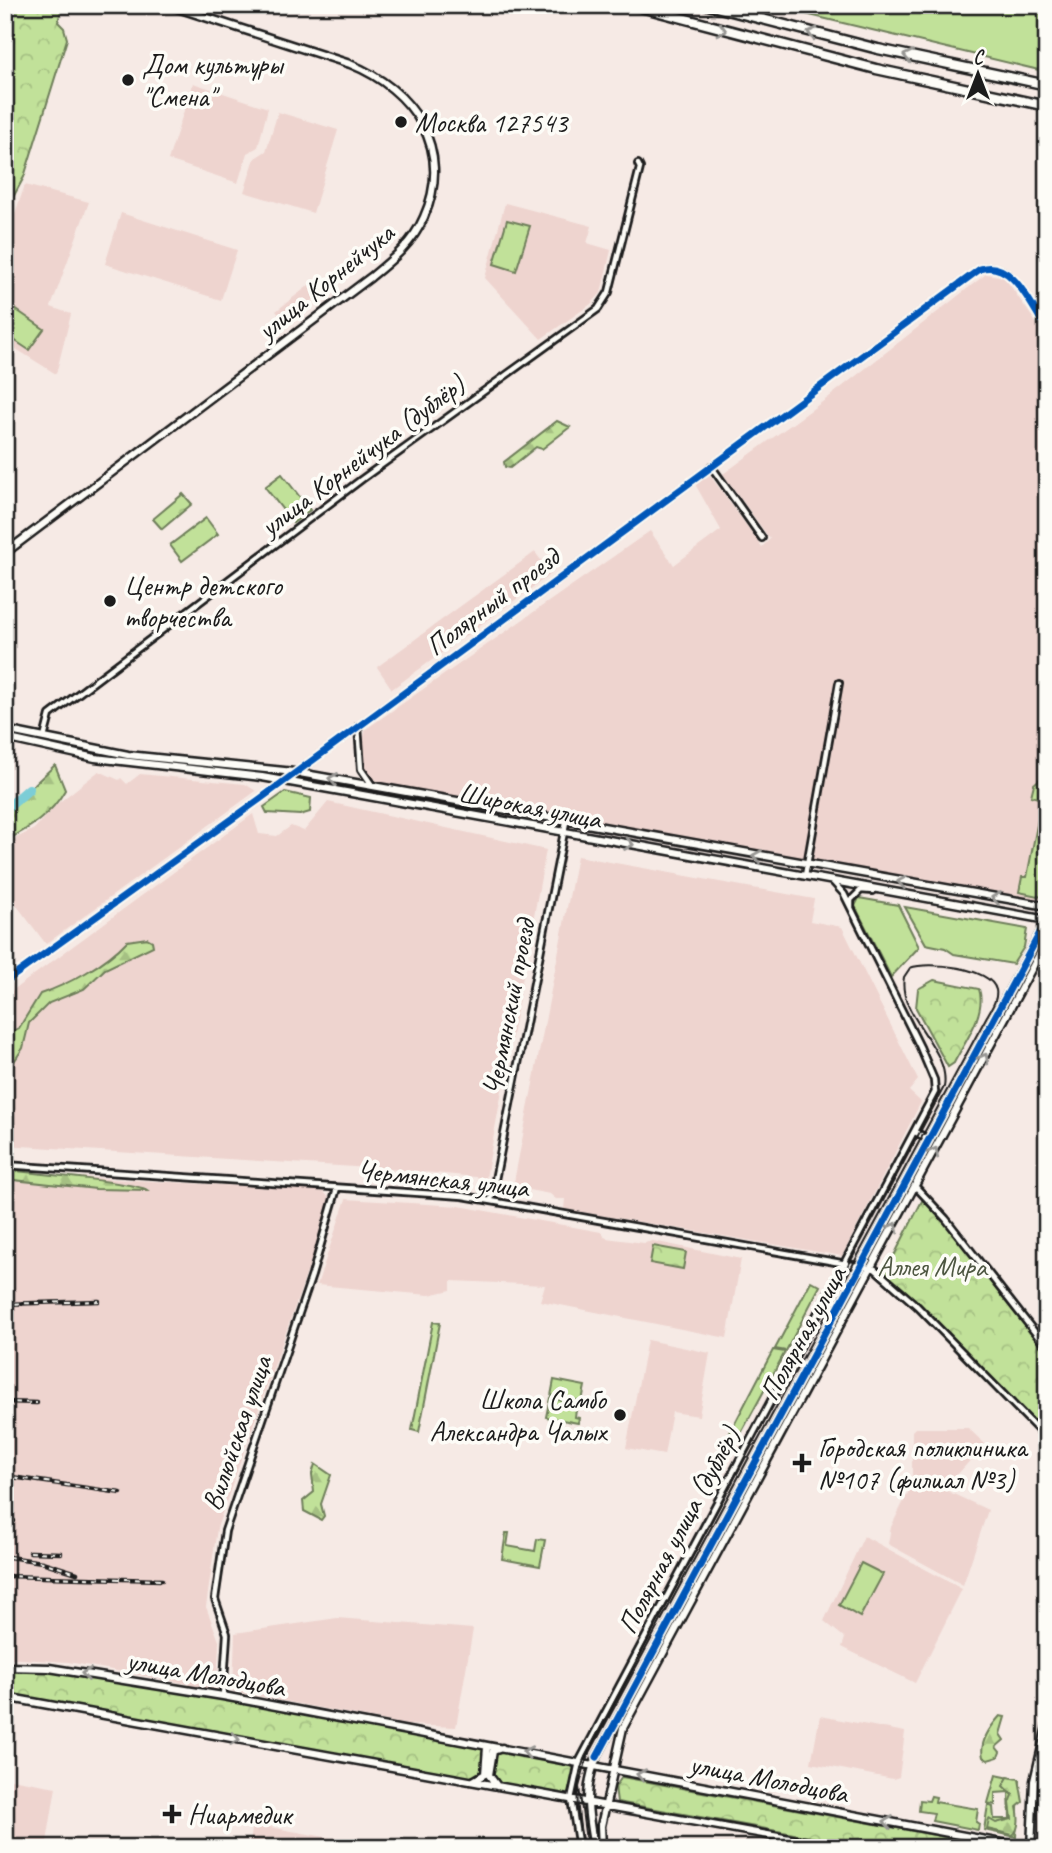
<svg xmlns="http://www.w3.org/2000/svg" width="1052" height="1853" font-family="Caveat,sans-serif">
  <defs>
    <pattern id="forest-firs" width="22" height="20" patternUnits="userSpaceOnUse" patternTransform="scale(1.75)"><rect width="22" height="20" fill="#c1e199"/><path d="M5 1l3.5 6h-7zM16 11l3.5 6h-7z" fill="#a5c083"/></pattern>
    <pattern id="park-crowns" width="20" height="18" patternUnits="userSpaceOnUse" patternTransform="scale(1.75)"><rect width="20" height="18" fill="#c1e199"/><path d="M2 6a3 3 0 1 1 6 0M12 15a3 3 0 1 1 6 0" fill="none" stroke="#a5c083"/></pattern>
  </defs>
  <rect width="100%" height="100%" fill="#f6eae5"/>
  <filter id="ink" filterUnits="userSpaceOnUse"><feTurbulence type="fractalNoise" baseFrequency=".0143" numOctaves="2"/><feDisplacementMap in="SourceGraphic" scale="14" xChannelSelector="R" yChannelSelector="G"/><feConvolveMatrix kernelMatrix="1 2 1 2 8 2 1 2 1" color-interpolation-filters="sRGB"/></filter>
  <g filter="url(#ink)">
    <path fill="#eed4cf" d="M193,83L268,108L258,147L247,153L238,183L168,160Z
      M278,112L338,130L313,213L244,192L255,158L266,151Z
      M25,185L89,202L51,307L71,314L56,374L5,342V242Z
      M505,203L592,226L587,243L611,250L601,293L591,304L541,339L485,278Z
      M121,213L237,250L221,300L105,264Z
      M986,274L1004,277L1047,338V901L977,891L378,782L367,774L362,745L366,729L650,531L674,565L721,530L695,484L709,474L762,547L770,539L723,474L829,397Z
      M317,279L326,290L285,322L276,311Z
      M535,552L551,574L392,689L377,667Z
      M99,771L119,780L121,778L127,784L140,774L245,784L256,791L46,944L5,890V844L34,829L57,804Z
      M328,802L546,850L486,1178L403,1170L5,1145V996L253,814L259,834L277,836L291,826L304,831Z
      M577,856L814,899L810,921L842,927L918,1080L909,1091L921,1102L842,1256L564,1209L565,1199H556L550,1194L513,1187Z
      M5,1173L313,1190L324,1192L330,1199V1207L217,1528L206,1607L219,1641L217,1690L189,1687V1684L68,1662L5,1658Z
      M346,1199L459,1206L601,1232L606,1238L644,1243L653,1241L741,1259L727,1338L540,1301L545,1285L451,1281V1290L429,1295L317,1285Z
      M647,1340L710,1353L699,1416L672,1412L664,1455L626,1448Z
      M915,1428H968L985,1444L948,1485L912,1479V1431Z
      M912,1485L947,1491L988,1510L963,1585L888,1544L891,1527Z
      M864,1536L962,1589L915,1683L842,1647L845,1638L824,1621Z
      M337,1618L473,1629L456,1727L407,1725L233,1691L235,1633Z
      M820,1716L905,1732L899,1777L893,1779L811,1763Z
      M5,1778L56,1787L46,1848H5Z
      M253,1824L336,1839L334,1848H249Z"/>
    <path fill="#c1e199" stroke="#6e7e5a" stroke-width="2" d="M768,5H1047V72Z
      M507,220L530,226L516,271L494,264Z
      M5,302L44,329L29,350L5,334Z
      M282,474L310,510L293,523L265,487Z
      M206,518L218,534L182,561L170,545Z
      M1042,777L1047,778V898L1019,892L1022,877H1027L1042,799L1031,796L1034,784Z
      M285,792L311,798L310,812L300,815L267,813L264,807Z
      M859,898L898,905L919,947L891,977L855,906Z
      M905,907L1027,929L1024,947L1013,964L954,954L945,948L926,944Z
      M811,1281L820,1286L786,1351L775,1349Z
      M433,1322L440,1323L419,1432L412,1430Z
      M773,1350L785,1352L719,1474L709,1473Z
      M554,1380L585,1386L582,1401L551,1396Z
      M550,1398L577,1403L575,1417L579,1418L578,1423L546,1417Z
      M506,1533H509L507,1546L535,1551L537,1539L545,1540L540,1566L502,1559Z
      M861,1563L883,1574L860,1617L839,1605Z
      M996,1775L1020,1780L1016,1837L984,1830L988,1805L993,1807L994,1819H1010L1009,1792L995,1793V1805L988,1803Z
      M931,1796L936,1797L935,1802L978,1809L976,1822L979,1824L978,1830L932,1821L934,1813L919,1811L920,1800L929,1801Z"/>
    <path fill="url(#forest-firs)" stroke="#6e7e5a" stroke-width="2" d="M557,421L570,427L542,449L536,447L510,468L505,467L504,462Z
      M55,765L65,790C51,815 30,828 5,841V812Z
      M147,938L152,941L153,946L105,969L84,989L49,1003L29,1023L23,1048L5,1075V1035L19,1028L40,994C67,985 106,964 127,941Z
      M5,1170C25,1172 138,1183 147,1190L96,1189L5,1179Z
      M315,1464L331,1475L321,1504L324,1516L321,1520L304,1511L303,1501L314,1492L312,1474Z
      M1000,1716L1005,1717L1000,1734L1004,1740L996,1747L1000,1752L998,1757L988,1760L983,1757C979,1742 991,1726 1000,1716Z
      M1008,1777L1019,1779L1023,1802L1017,1807C1019,1815 1020,1829 1013,1835L987,1829L989,1819L996,1823L1012,1819L1010,1803L1013,1795L1003,1786Z"/>
    <path fill="url(#park-crowns)" stroke="#6e7e5a" stroke-width="2" d="M5,5L68,6L67,12L61,11L58,22L64,28L67,39L24,177L5,212Z
      M183,494L192,504L162,529L153,519Z
      M934,980L979,989C987,1013 964,1043 954,1063L948,1067L916,1008L918,989Z
      M927,1200L1047,1351V1437L885,1273L922,1201Z
      M653,1246L686,1252L683,1269L650,1263Z
      M5,1671H49L222,1699L555,1761L572,1765L574,1769L569,1793L565,1795L5,1694Z
      M622,1777L1004,1848H871L617,1802L615,1787Z"/>
    <g fill="none" stroke-linecap="round" stroke-linejoin="round">
      <path stroke="#7ccdd6" stroke-width="10" d="M5,810L29,789"/>
      <defs>
        <path id="street" d="M711,466L762,538
          M358,726L361,769L372,785
          M44,738L50,715L362,479L598,309L609,292L640,168L638,164
          M805,876L839,683
          M851,907V900L861,890L873,891
          M5,982L260,799L980,269C1013,258 1031,307 1047,329
          M915,1132L930,1140
          M5,1165L463,1196L875,1269L917,1306L1047,1439
          M915,1186L946,1219L1047,1348
          M491,1200L566,822
          M223,1696L227,1634L215,1599L225,1531L312,1275L337,1188
          M579,1848L571,1799L579,1762L935,1092L934,1080L920,1047L844,894L834,883"/>
        <path id="secondary" d="M5,553L371,277C392,260 413,243 424,217C454,149 413,89 350,64L168,5
          M5,730L128,755L294,772L1047,906
          M5,738L95,758L262,777L346,792L1047,920
          M5,1667L49,1668L223,1696L1028,1848
          M5,1697L840,1848
          M473,1781L485,1774L487,1747
          M497,1786L489,1775L493,1751L502,1748
          M594,1848C588,1815 583,1788 597,1757L1047,920
          M602,1848L601,1826L623,1728L1047,940
          M1031,1848L1034,1781L1047,1726"/>
        <path id="highway" d="M633,5L876,69L1047,106
          M708,5L878,49L1047,85"/>
      </defs>
      <use href="#street" stroke="#1c1c1c" stroke-width="10"/>
      <use href="#secondary" stroke="#1c1c1c" stroke-width="11"/>
      <use href="#highway" stroke="#1c1c1c" stroke-width="13"/>
      <use href="#street" stroke="#fdfcf7" stroke-width="4.5"/>
      <use href="#secondary" stroke="#fdfcf7" stroke-width="6"/>
      <use href="#highway" stroke="#fdfcf7" stroke-width="8"/>
      <path stroke="#1c1c1c" stroke-width="2" d="M583,1848C578,1815 573,1788 585,1757L944,1087C951,1049 897,1016 904,977L910,968C928,961 991,967 996,990C998,999 991,1009 987,1016L587,1758L579,1787L587,1848"/>
      <defs>
        <path id="rail" d="M5,1304L99,1301
          M5,1402L37,1403
          M5,1476L121,1493
          M5,1521H14
          M30,1552L61,1553
          M9,1557L42,1562L77,1573
          M5,1576L162,1580"/>
      </defs>
      <use href="#rail" stroke="#1c1c1c" stroke-width="4.5"/>
      <use href="#rail" stroke="#fdfcf7" stroke-width="2" stroke-dasharray="5" stroke-linecap="butt"/>
      <defs>
        <path id="cycleway" d="M5,982L260,799L980,269C1013,258 1031,307 1047,329
          M597,1757L1041,931"/>
      </defs>
      <use href="#cycleway" stroke="#fdfcf7" stroke-width="11"/>
      <use href="#cycleway" stroke="#0057b8" stroke-width="7"/>
    </g>
    <defs><path id="oneway-chevron" d="M-2-3.5L2.5 0L-2 3.5" fill="none" stroke-width="1.6" stroke-linecap="round" stroke-linejoin="round" transform="scale(1.75)"/></defs>
    <g stroke="#989794">
      <use href="#oneway-chevron" transform="translate(722 30) rotate(15)"/>
      <use href="#oneway-chevron" transform="translate(812 33) rotate(-165)"/>
      <use href="#oneway-chevron" transform="translate(908 56) rotate(-168)"/>
      <use href="#oneway-chevron" transform="translate(333 779) rotate(-170)"/>
      <use href="#oneway-chevron" transform="translate(629 844) rotate(10)"/>
      <use href="#oneway-chevron" transform="translate(757 856) rotate(-170)"/>
      <use href="#oneway-chevron" transform="translate(902 882) rotate(-170)"/>
      <use href="#oneway-chevron" transform="translate(996 898) rotate(-171)"/>
      <use href="#oneway-chevron" transform="translate(984 1058) rotate(-62)"/>
      <use href="#oneway-chevron" transform="translate(934 1152) rotate(-62)"/>
      <use href="#oneway-chevron" transform="translate(894 1227) rotate(-62)"/>
      <use href="#oneway-chevron" transform="translate(86 1674) rotate(-171)"/>
      <use href="#oneway-chevron" transform="translate(235 1739) rotate(10)"/>
      <use href="#oneway-chevron" transform="translate(527 1752) rotate(-169)"/>
      <use href="#oneway-chevron" transform="translate(641 1775) rotate(-169)"/>
      <use href="#oneway-chevron" transform="translate(888 1822) rotate(-170)"/>
    </g>
  </g>
  <g fill="#1c1c1c" stroke="#fdfcf7" stroke-width="2.5">
    <circle cx="128" cy="80" r="7"/>
    <circle cx="401" cy="122" r="7"/>
    <circle cx="110" cy="601" r="7"/>
    <circle cx="620" cy="1415" r="7"/>
    <path d="M798.5 1452.5h7v7h7v7h-7v7h-7v-7h-7v-7h7z"/>
    <path d="M168.5 1803.5h7v7h7v7h-7v7h-7v-7h-7v-7h7z"/>
  </g>
  <g text-anchor="middle" stroke-width="7" stroke-linejoin="round" paint-order="stroke">
    <g font-size="28" fill="#1c1c1c" stroke="#fdfcf7" text-anchor="start">
      <text x="142" y="74">Дом культуры<tspan x="142" dy="32">"Смена"</tspan></text>
      <text x="415" y="132">Москва 127543</text>
      <text x="124" y="595">Центр детского<tspan x="124" dy="32">творчества</tspan></text>
      <text x="606" y="1409" text-anchor="end">Школа Самбо<tspan x="606" dy="32">Александра Чалых</tspan></text>
      <text x="818" y="1457">Городская поликлиника<tspan x="818" dy="32">№107 (филиал №3)</tspan></text>
      <text x="188" y="1824">Ниармедик</text>
    </g>
    <g font-size="28" fill="#1c1c1c" stroke="#fdfcf7">
      <text transform="translate(325 281) rotate(-39)" y="10">улица Корнейчука</text>
      <text transform="translate(362 455) rotate(-37)" y="10">улица Корнейчука (дублёр)</text>
      <text transform="translate(492 601) rotate(-37)" y="10">Полярный проезд</text>
      <text transform="translate(530 805) rotate(11)" y="10">Широкая улица</text>
      <text transform="translate(508 1007) rotate(-79)" y="10">Чермянский проезд</text>
      <text transform="translate(443 1178) rotate(6)" y="10">Чермянская улица</text>
      <text transform="translate(802 1333) rotate(-61)" y="10">Полярная улица</text>
      <text transform="translate(236 1433) rotate(-71)" y="10">Вилюйская улица</text>
      <text transform="translate(678 1530) rotate(-62)" y="10">Полярная улица (дублёр)</text>
      <text transform="translate(206 1673) rotate(10)" y="10">улица Молодцова</text>
      <text transform="translate(769 1778) rotate(11)" y="10">улица Молодцова</text>
    </g>
    <g font-size="28" fill="#4e5742" stroke="#fdfcf7">
      <text x="932" y="1276">Аллея Мира</text>
    </g>
  </g>
  <rect width="1052" height="1853" fill="none" stroke="#fdfcf7" stroke-width="28"/>
  <rect x="14" y="14" width="1024" height="1825" fill="none" stroke="#1c1c1c" stroke-width="2.5" filter="url(#ink)"/>
  <g transform="translate(978 74)" stroke="#fdfcf7" stroke-width="5" paint-order="stroke">
  <path d="M0-5L12 26L0 18L-12 26Z" fill="#1c1c1c"/>
  <text y="-10" font-size="19" font-weight="bold" text-anchor="middle" fill="#1c1c1c">С</text>
  </g>
</svg>
